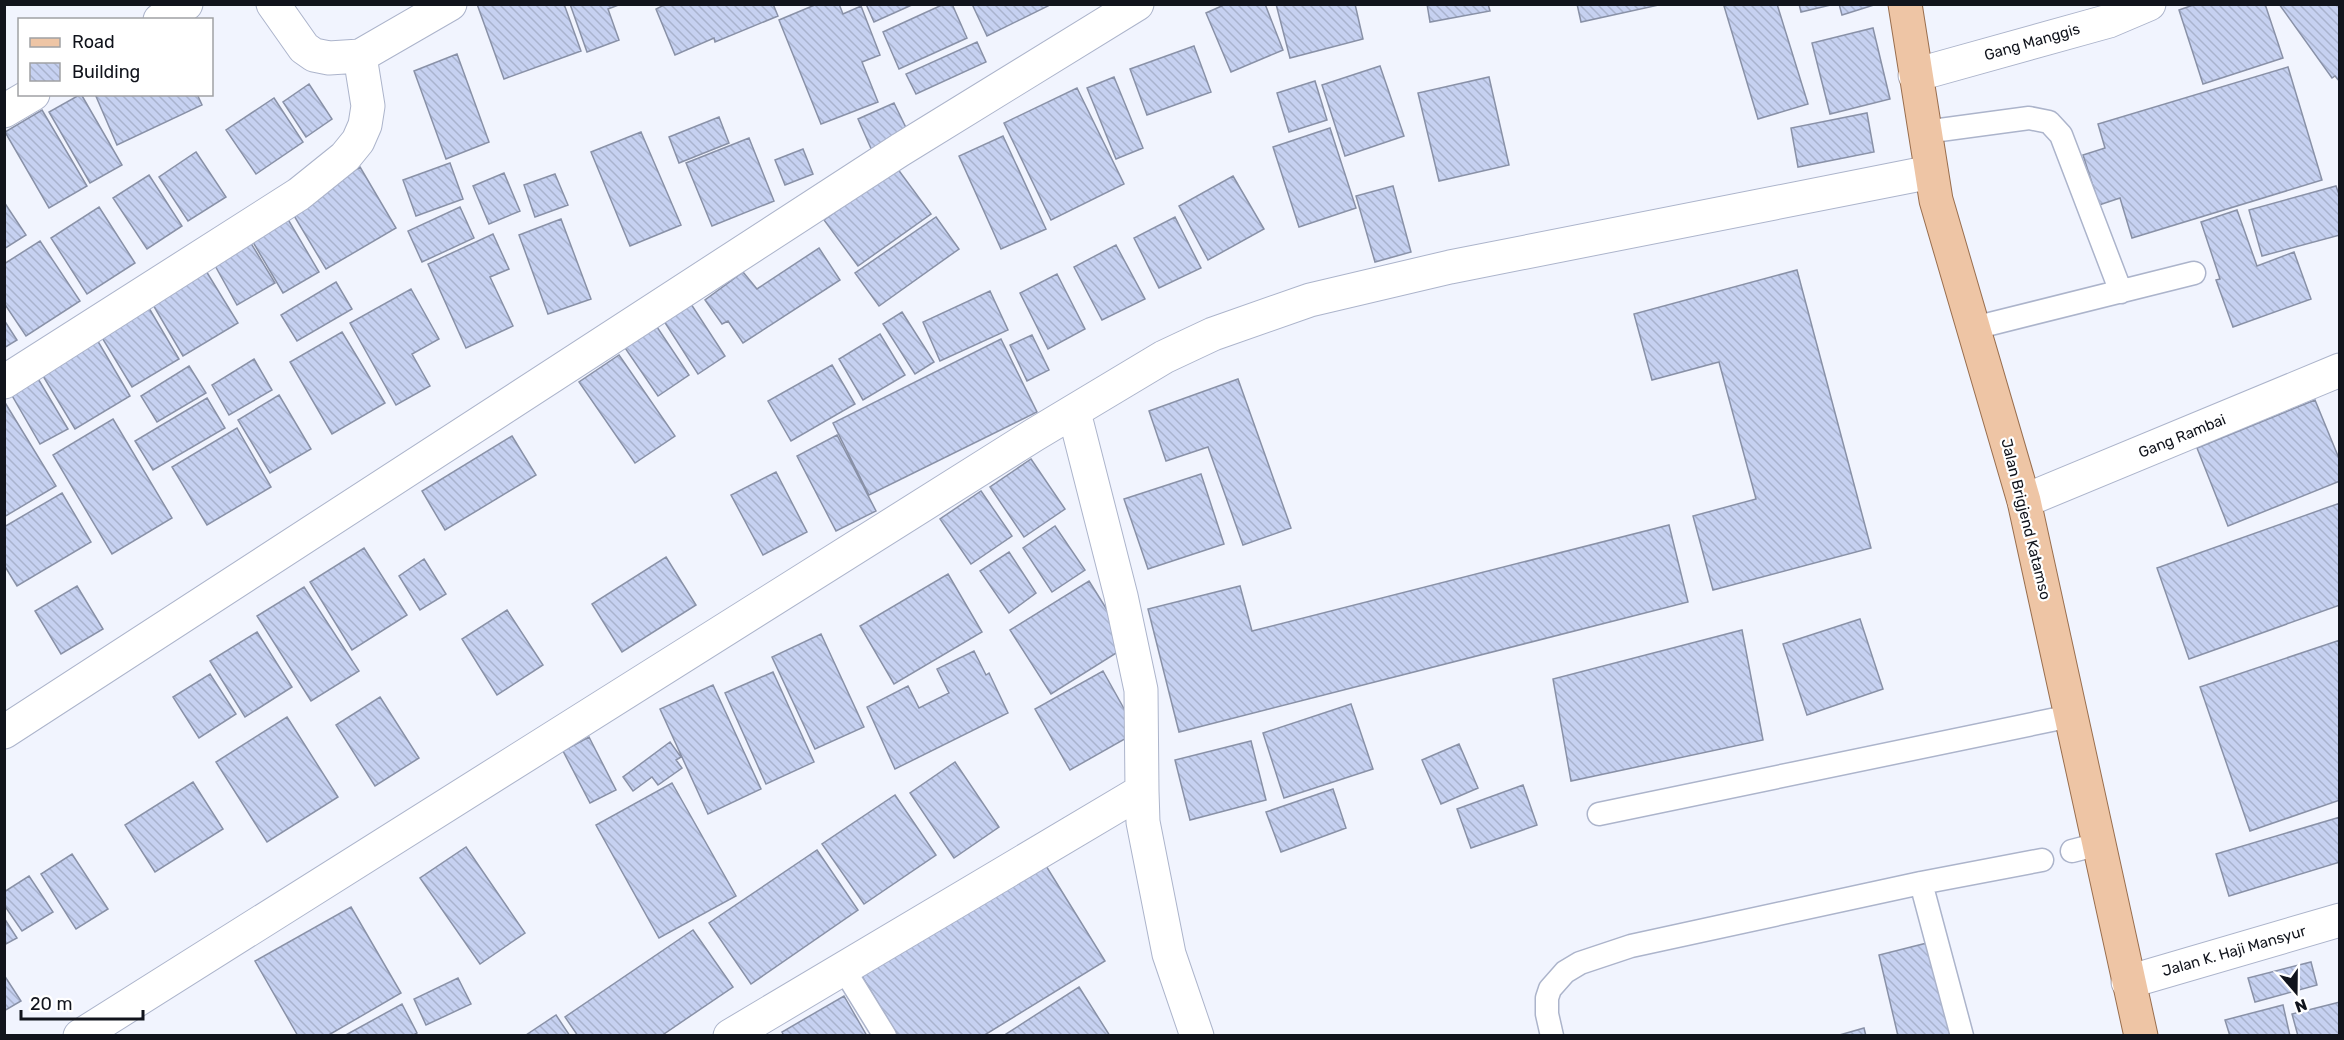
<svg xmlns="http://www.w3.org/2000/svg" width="2344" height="1040" font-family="Rubik,sans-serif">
  <defs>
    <pattern id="building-back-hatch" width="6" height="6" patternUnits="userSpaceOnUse" patternTransform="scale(1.5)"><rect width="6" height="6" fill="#c6d1f1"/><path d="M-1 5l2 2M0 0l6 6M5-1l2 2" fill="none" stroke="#a9b3ce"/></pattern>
  </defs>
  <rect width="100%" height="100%" fill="#f1f4fe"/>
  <path fill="url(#building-back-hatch)" stroke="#8991a7" stroke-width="1.5" d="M477,4H564L581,51L504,79Z
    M570,4H621L608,9L619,40L587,52Z
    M666,4H773L778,16L715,42L714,38L675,55L656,9Z
    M817,4H839L843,14L861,6L880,55L862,62L878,102L821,124L779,20Z
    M866,4H914L874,22Z
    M944,4H952L967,38L899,69L883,32Z
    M972,4H1047L1048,6L987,36Z
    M1226,4H1265L1283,50L1231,72L1206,13Z
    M1276,4H1355L1363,39L1290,58Z
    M1427,4H1488L1490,11L1430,22Z
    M1577,4H1659V5L1581,22Z
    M1730,4H1777L1808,104L1758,119L1724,6Z
    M1799,4H1831V5L1801,12Z
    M1839,4H1877L1842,15Z
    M2196,4H2265L2283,58L2203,84L2179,10Z
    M2279,4H2340V82L2335,76L2332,78Z
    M1873,28L1890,99L1830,114L1812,43Z
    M977,42L986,62L916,94L906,74Z
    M1194,46L1211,92L1147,115L1130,69Z
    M457,54L489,142L446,159L414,71Z
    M1380,66L1404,136L1345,156L1322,85Z
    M2288,67L2322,180L2132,238L2120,198L2099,205L2083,155L2105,148L2098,124Z
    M1114,77L1143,148L1116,159L1087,88Z
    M1489,77L1509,165L1439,181L1418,93Z
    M1315,81L1327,120L1289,132L1277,93Z
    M309,84L332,119L306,137L283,102Z
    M1077,88L1124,184L1051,220L1004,123Z
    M81,94L122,165L90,183L49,112Z
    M95,94H197L202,105L117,145Z
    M274,98L303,142L256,174L226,130Z
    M894,103L910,136L873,153L858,119Z
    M42,110L87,186L49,208L5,132Z
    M1867,113L1874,152L1798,167L1791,128Z
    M719,117L729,143L679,163L669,137Z
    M1330,128L1356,208L1299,227L1273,147Z
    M641,132L681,225L630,246L591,152Z
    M1003,136L1046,229L1001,249L959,156Z
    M749,138L774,201L712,226L686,163Z
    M803,149L813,174L785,185L775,160Z
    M196,152L226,197L188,221L159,177Z
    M450,163L463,199L416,216L403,180Z
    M360,167L396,228L326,269L290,209Z
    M897,168L931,214L858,266L824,220Z
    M504,173L520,211L489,224L473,186Z
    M555,174L568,205L535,217L524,185Z
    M149,175L182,226L147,249L113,198Z
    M1233,176L1264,229L1208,260L1179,206Z
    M1393,186L1411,252L1375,262L1356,196Z
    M2336,186L2340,197V235L2262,256L2249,210Z
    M4,202L26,235L4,249Z
    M99,207L135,263L87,294L51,238Z
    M460,207L474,238L422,262L408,231Z
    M2237,210L2257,266L2294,252L2311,299L2233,327L2216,280L2220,279L2201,222Z
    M286,216L319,272L283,293L250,237Z
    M936,217L959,249L879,306L855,273Z
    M1175,217L1201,268L1159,288L1134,238Z
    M561,219L591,299L548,314L519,235Z
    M493,234L509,269L490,277L513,326L466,348L428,264Z
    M249,240L275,283L237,305L213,262Z
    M40,241L80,301L26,336L4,303V264Z
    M1116,245L1145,299L1102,320L1074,267Z
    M819,248L840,280L743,343L728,321L722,324L705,300L743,272L757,289Z
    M203,266L238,323L183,356L149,298Z
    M1797,270L1871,548L1713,590L1693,516L1756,499L1719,362L1652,380L1634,314Z
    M1057,274L1085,329L1048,349L1020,293Z
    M336,282L352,309L297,341L281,315Z
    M411,289L439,339L412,354L430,386L396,405L350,323Z
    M990,291L1008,330L940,361L923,322Z
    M689,301L725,356L698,374L662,318Z
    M146,303L179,359L132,387L98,331Z
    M902,312L934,362L915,374L883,324Z
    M4,320L17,340L4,348Z
    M653,321L689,375L658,396L621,342Z
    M342,332L385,403L332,434L290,362Z
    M880,334L905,375L863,400L839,359Z
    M1032,335L1049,370L1027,381L1010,345Z
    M96,338L130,396L75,429L40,371Z
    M1001,339L1037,412L869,495L833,423Z
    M619,355L675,436L635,463L579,382Z
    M254,359L272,390L229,415L212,385Z
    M832,365L855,404L791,441L768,401Z
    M189,366L206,393L157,422L141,396Z
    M37,377L68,429L40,444L10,392Z
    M1238,379L1291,528L1243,545L1208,447L1166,461L1149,411Z
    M279,395L311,449L270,473L238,420Z
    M207,398L225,428L153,470L135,441Z
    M2315,400L2340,461V481L2228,526L2197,448Z
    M4,401L56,486L4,517Z
    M113,419L172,518L112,554L53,455Z
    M237,428L271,487L207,525L172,467Z
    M837,435L876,511L836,531L797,456Z
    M512,436L536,475L445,530L422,491Z
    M1031,459L1065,509L1024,537L990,487Z
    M776,472L807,532L763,555L731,495Z
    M1201,474L1224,544L1148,569L1124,499Z
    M981,491L1012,536L971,564L940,519Z
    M62,493L91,542L17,586L4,565V527Z
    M2340,503V605L2189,659L2157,568Z
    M1669,525L1688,602L1179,732L1148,609L1240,586L1252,631Z
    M1055,526L1085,570L1052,592L1023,548Z
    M364,548L407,615L352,650L310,582Z
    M1009,552L1036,593L1009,613L980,571Z
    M666,557L696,605L622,652L592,604Z
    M424,559L446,594L420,610L399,576Z
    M948,574L982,632L894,684L860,626Z
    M1089,581L1129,645L1051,694L1010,630Z
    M77,586L103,629L61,654L35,611Z
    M304,587L359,671L311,701L257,616Z
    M507,610L543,665L497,695L462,639Z
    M1860,619L1883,689L1807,715L1783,644Z
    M1742,630L1763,740L1571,781L1553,679Z
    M257,632L292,687L245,717L210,661Z
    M821,634L864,727L815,749L772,657Z
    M2340,640V800L2250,831L2200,687Z
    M974,651L986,675L989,673L1008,713L895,769L867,707L908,686L919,708L949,693L937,669Z
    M1103,671L1137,732L1070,770L1035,709Z
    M773,672L814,762L766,784L725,693Z
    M210,674L236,714L199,738L173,697Z
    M713,685L761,789L708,814L660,709Z
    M380,697L419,758L375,786L336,725Z
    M1351,704L1373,769L1284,798L1263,733Z
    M287,717L338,797L267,842L216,762Z
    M589,737L616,790L590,803L563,751Z
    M1251,741L1266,800L1190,820L1175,760Z
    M670,742L681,757L676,760L682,768L658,785L652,777L633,791L623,777Z
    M1459,744L1478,788L1441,804L1422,760Z
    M955,762L999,827L954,858L910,793Z
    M193,782L223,829L155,872L125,825Z
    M672,783L736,896L659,938L596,825Z
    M1523,785L1537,825L1471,848L1457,809Z
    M1333,789L1346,828L1281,852L1266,812Z
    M895,795L936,855L864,904L822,844Z
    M2340,817V862L2229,896L2216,854Z
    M466,847L525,933L480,964L420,878Z
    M817,850L858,910L751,984L709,923Z
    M72,854L108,909L76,929L41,874Z
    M1043,861L1105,961L983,1036H898L860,973Z
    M29,876L53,912L22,931L4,905V892Z
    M351,907L401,993L327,1036H298L255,961Z
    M4,918L17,938L4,945Z
    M693,930L733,987L661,1036H578L565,1017Z
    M1927,943L1953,1036H1898L1879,955Z
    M2311,962L2317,985L2255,1002L2248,978Z
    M4,975L21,1001L4,1011Z
    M458,978L471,1004L426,1025L414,999Z
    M1079,987L1110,1036H1007L1006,1034Z
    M844,996L867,1036H784L782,1032Z
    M2340,1002V1036H2298L2292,1014Z
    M402,1004L417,1033L412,1036H344Z
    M2283,1005L2290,1036H2230L2225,1020Z
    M556,1015L570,1036L526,1035Z
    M1864,1028L1866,1036H1836Z"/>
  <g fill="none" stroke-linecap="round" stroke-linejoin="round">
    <defs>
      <path id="service" d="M1925,132L2029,118L2049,122L2061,135L2121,292
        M1974,328L2194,273
        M1599,814L2071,716
        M2072,851L2099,844
        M843,968L885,1036
        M1552,1036L1547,1014V998L1550,989L1565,972L1580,963L1631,946L1921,883
        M1962,1036L1921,883L2042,860"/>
      <path id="minor" d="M273,4L304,48L314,55L329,58L360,56L450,4
        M160,20L186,4
        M1915,75L2109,21L2149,4
        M4,111L33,94
        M4,382L299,194L345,157L358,141L365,125L368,106L360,56
        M2024,501L2340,370
        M4,732L900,150L1137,4
        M1142,791L1143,822L1169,954L1197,1036
        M80,1036L1034,435L1164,357L1213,334L1310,300L1450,267L1931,172
        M730,1036L1142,791L1141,690L1121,596L1074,412"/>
      <path id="tertiary" d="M2128,982L2340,920"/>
      <path id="primary" d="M1905,4L1936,200L2024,501L2141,1036"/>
    </defs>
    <use href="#service" stroke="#acb4cb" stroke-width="25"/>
    <use href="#minor" stroke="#acb4cb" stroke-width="35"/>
    <use href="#tertiary" stroke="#acb4cb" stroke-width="35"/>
    <use href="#primary" stroke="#996e4e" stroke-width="35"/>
    <use href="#service" stroke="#fff" stroke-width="22"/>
    <use href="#minor" stroke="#fff" stroke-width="33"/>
    <use href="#tertiary" stroke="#fff" stroke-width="33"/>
    <use href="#primary" stroke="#eec5a5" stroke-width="33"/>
  </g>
  <g text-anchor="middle" stroke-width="4.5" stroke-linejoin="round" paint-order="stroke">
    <g font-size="15" fill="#11141c" stroke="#fff">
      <text transform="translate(2032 42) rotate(-16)" y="5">Gang Manggis</text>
      <text transform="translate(2182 436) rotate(-22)" y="5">Gang Rambai</text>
      <text transform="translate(2026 519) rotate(76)" y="5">Jalan Brigjend Katamso</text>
      <text transform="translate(2234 951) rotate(-16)" y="5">Jalan K. Haji Mansyur</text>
    </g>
  </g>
  <rect width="2344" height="1040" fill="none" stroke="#11141c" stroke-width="12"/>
  <rect x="18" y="18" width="195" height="78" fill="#ffffff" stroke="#a0a1a4" stroke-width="1.5"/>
  <rect x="30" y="38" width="30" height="9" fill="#eec5a5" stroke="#a0a1a4" stroke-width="1.5"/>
  <text x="72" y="48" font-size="18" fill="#11141c">Road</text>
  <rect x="30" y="63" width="30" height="18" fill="url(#building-back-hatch)" stroke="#a0a1a4" stroke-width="1.5"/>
  <text x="72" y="78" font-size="18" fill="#11141c">Building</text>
  <g transform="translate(2296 992) rotate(160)" stroke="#ffffff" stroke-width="4.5" paint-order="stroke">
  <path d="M0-4.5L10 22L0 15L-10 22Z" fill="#11141c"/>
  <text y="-9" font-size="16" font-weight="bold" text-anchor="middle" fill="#11141c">N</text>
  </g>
  <path d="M21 1010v9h122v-9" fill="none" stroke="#11141c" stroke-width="3"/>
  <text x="30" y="1010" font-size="18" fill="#11141c" stroke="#ffffff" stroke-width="4.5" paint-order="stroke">20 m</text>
</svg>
